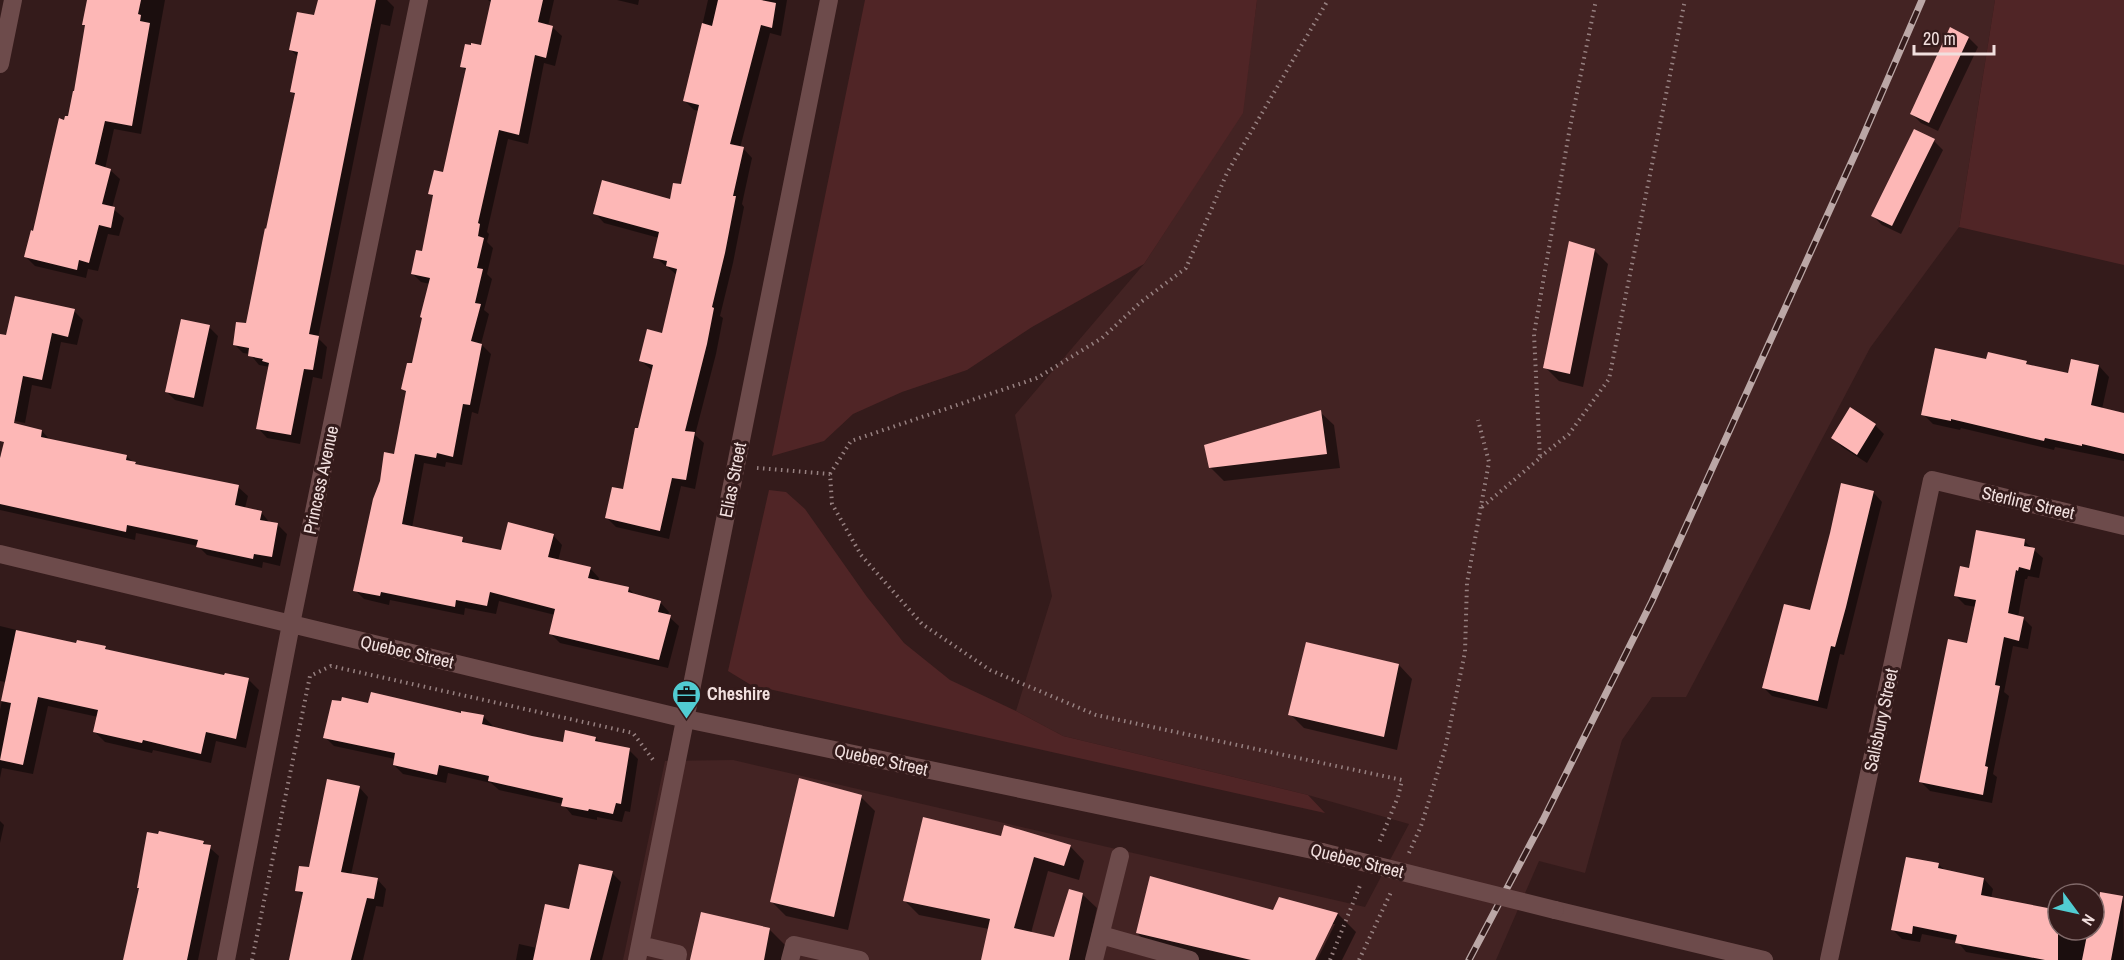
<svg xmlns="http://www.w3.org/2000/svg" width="2124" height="960" font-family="'Archivo Narrow',sans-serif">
  <rect width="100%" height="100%" fill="#341b1b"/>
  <path fill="#432323" d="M1257,0H1995L1959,227L1870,348L1686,697H1652L1622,740L1585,873L1539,861L1496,960H623L665,761L733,760L1365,907L1409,824L1308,795L1063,736L1016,711L1052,596L1015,415L1144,264L1242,113Z"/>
  <path fill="#502526" d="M865,0H1257L1243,113L1144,264L1032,327L967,370L902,392L853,414L824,441L772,456Z
    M1995,0H2124V265L1959,227Z
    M769,490L786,492L805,509L867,597L904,643L950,680L1016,711L1063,736L1308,795L1325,813L751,685L728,671Z"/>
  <path fill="#0007" d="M89,0H165L141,134L114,129L105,169L110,170L120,179L112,208L124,218L119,236L108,234L98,271L88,269L86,278L35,266L26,257L66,121L69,118L86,27L84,24Z
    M319,0H387L394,7L390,26L381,24L318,338L327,347L322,379L313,377L300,444L267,438L258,428L270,367L259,365L250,354L243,353L234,344L248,325L296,96L292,92L298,57L291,50L316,17Z
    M488,0H554L548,26L552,27L562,36L555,66L544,63L528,144L508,139L487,232L489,234L487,242L493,248L487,274L492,279L484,310L489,314L481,344L491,354L478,414L472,412L462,465L446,462L445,467L424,463L412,528L462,539L468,545L502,552L553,535L562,545L558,561L590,568L599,578L598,582L628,588L636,596L660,602L669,612L668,616L679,626L668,668L560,643L551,634L555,615L499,601L496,614L465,608L464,615L390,600L389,605L364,599L355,590L395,456L407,393L403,389L413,364L430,284L421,282L412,273L423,253L434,197L430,193L444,174L466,71L462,66L482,47L492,3Z
    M617,0H639L638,5Z
    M708,0H787L781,36L770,33L740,148H743L752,158L742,204L744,207L733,263L720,316L723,318L716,354L695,435L704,443L695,489L681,486L669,539L616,527L607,518L624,491L653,371L641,361L663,335L677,275L655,257L659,238L604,223L595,213L671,201L682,186L699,111L694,110L685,101Z
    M1969,38L1978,47L1938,131L1921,123L1912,114Z
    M1934,141L1943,150L1901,234L1882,225L1873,216Z
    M1594,250L1608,264L1583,387L1559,381L1545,367Z
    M74,311L83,320L77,345L61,342L51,389L32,385L25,423L0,418V341Z
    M209,327L218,336L203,407L175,400L166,391Z
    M1987,361L2026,363L2030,367L2069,375L2099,366L2109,377L2102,409L2124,415V461L2055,447L2054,450L1961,428L1960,430L1933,424L1923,414Z
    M1320,412L1334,425L1340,468L1224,481L1210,467Z
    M1875,425L1884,434L1867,463L1842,447L1833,438Z
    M42,431L51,441L126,456L138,466L238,487L248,496L245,508L261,512L270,523L278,525L287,534L280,566L263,562L262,568L207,555L198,546L136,533L135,540L0,510V455Z
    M1873,492L1882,502L1844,655L1840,654L1827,709L1772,696L1763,687L1811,612Z
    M2024,541L2043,558L2039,578L2028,576L2027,579H2025L2018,617L2023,618L2032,627L2028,649L2013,646L2004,692L2009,696L1993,774L1997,777L1992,803L1930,791L1921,782L1968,645L1976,607L1965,605L1956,596L1970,570Z
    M0,626L78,645L105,647L109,652L225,677L249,680L259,690L246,748L216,741L211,763L153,750L152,753L105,742L95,732L98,717L48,706L33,774L2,768L0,778V710L6,682L0,681Z
    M1399,665L1412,679L1397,750L1304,728L1290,714Z
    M370,705L462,714V712L484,717L493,726L492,728L564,743L596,738L601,744L629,750L638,759L630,812L625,811L622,822L597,817V820L572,815L563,804L499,790L491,783L448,773L446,783L403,774L394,765L395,759L334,746L325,737Z
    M359,787L368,797L351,875L377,879L386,889L383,907L376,906L363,960H290L304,897L297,890Z
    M861,797L875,811L848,930L786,916L772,902Z
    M0,821L4,825L0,843Z
    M1002,838L1070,846L1084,861L1079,880L1048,871L1031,933L1055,938L1082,894L1097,908L1086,960H982L989,929L919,915L905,901Z
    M203,842L219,856L198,960H123L140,889L138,887Z
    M1938,864L1946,871L1984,879L1993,889L1991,898L2058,911V909V930H2094V907L2123,898L2124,960H2011L1966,952L1957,941L1922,934L1920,942L1902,939L1893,930Z
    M612,873L621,882L602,960H516L519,944L537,948L570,911Z
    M1280,899L1338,914L1356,932L1342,960H1317L1335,924H1331L1314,960H1189L1155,951L1137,933L1274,912Z
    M702,914L770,930L788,948L785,960H692Z"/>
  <path fill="#fdb7b6" d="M87,0H141L138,14L141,15L140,21L150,23L132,126L105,121L95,164L111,169L102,204L115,207L111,228L99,225L89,263L79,260L77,270L24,257L31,230L33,231L59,118L64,120L65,116H68L73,91H74L85,25H82Z
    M318,0H376L309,334L319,336L313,370L304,369L291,435L256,429L269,363L262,361L263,359L248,356L249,348L233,345L236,322L246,323L265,228L266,229L295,93L290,92L298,52L289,50L297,12L314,15Z
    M491,0H543L538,22L553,26L546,58L535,55L519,135L499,130L478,223L480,224L478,236L484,238L477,268L483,269L475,303L481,304L471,341L482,344L470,405L463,404L453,457L437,453L436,458L415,454L402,524L463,537L462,542L501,550L508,522L554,534L548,557L591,567L588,578L629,587L628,592L661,601L658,612L671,615L659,660L549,634L555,609L490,592L487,606L456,600L455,607L381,592L380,596L353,591L373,499L380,481L384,452L394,454L406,391L401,389L407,363H412L422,318L420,317L430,278L411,274L416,250L422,251L433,195L428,194L434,170L443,172L466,68L460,67L465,44L471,45V43L481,45Z
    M718,0H761L776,3L772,28L761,25L730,144L744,147L733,196H736L725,253L712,307L714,308L707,344L685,431L695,432L686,480L672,478L660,531L605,518L612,487L623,489L635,428H638L653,365L639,361L647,329L662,333L677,269L666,266L667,261L653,258L659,232L593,214L602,180L670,199L673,183L681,184L699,105L683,101L702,23L712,26Z
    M1950,27L1969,37L1929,123L1910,114Z
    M1914,129L1935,139L1892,226L1871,216Z
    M1569,241L1595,249L1570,374L1543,368Z
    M15,296L75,309L68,337L52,333L42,380L23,376L14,423L42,430L41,437L127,455L126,460L136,462L135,464L239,485L235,505L262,511L260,520L278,523L272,557L254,554L253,559L196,547L198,540L127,525L126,532L0,504V458L4,442L0,441V334L6,335Z
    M181,319L210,325L194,398L165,392Z
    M1935,348L1986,359L1988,352L2027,361L2026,364L2068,373L2071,359L2099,365L2091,405L2124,413V454L2082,444V446L2045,438L2044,441L1951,419V421L1921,415Z
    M1850,407L1876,424L1857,455L1831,438Z
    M1321,410L1327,454L1209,468L1204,445Z
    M1841,483L1874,491L1846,607L1835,647L1831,646L1818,701L1762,688L1784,604L1810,610L1830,533Z
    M1976,530L2025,539L2024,546L2035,548L2030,570L2019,567L2018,571L2016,570L2008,613L2024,617L2019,641L2004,637L1995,685L2000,686L1985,766L1988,767L1983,795L1919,782L1948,639L1967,643L1976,600L1954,596L1960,566L1969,568Z
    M16,630L76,643L77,640L106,646L105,649L224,675L225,673L249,678L236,739L206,732L201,754L143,740L142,743L93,732L98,710L38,697L23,765L0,760L11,703L1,701Z
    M1306,642L1399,664L1384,737L1288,715Z
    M371,692L461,713V711L484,715L482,724L532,736L563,742L565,730L596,737L595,741L630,748L621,804L616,803L613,814L589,809L588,811L561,806L563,798L488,781L489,776L439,765L437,775L393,765L395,753L323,738L332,700L341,701L342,697L368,703Z
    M799,778L862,795L834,917L770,902Z
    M327,779L360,786L341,872L378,878L374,899L367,898L351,960H289L303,892L295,891L299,866L309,867Z
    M923,817L1001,836L1004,825L1071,845L1064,866L1034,857L1014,928L1054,937L1069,889L1083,893L1069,960H981L990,919L903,901Z
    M159,831L204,841L203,844L211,845L187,960H123L139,888H137L147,832L158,834Z
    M1906,857L1939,863L1938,868L1984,878L1981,895L2058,910V960H2045L1955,943L1957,935L1913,926L1912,934L1891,930Z
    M579,864L613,871L590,960H533L545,904L569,909Z
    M1150,876L1273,910L1279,897L1338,913L1315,960H1251L1136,933Z
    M2100,892L2123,896L2111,960H2082L2088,930H2094V898L2099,899Z
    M701,912L770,928L764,960H690Z"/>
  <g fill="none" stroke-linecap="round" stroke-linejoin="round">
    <path stroke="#978181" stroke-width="4" stroke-dasharray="1.5 4.5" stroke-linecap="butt" d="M1540,457L1569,434L1609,379L1685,0
      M757,468L830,474L832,504L861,555L922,624L990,670L1096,715L1402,780L1398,797L1379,843
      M830,474L851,441L1037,378L1102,338L1141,302L1186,268L1227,173L1328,0
      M1482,507L1540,458L1534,334L1570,127L1596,0
      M1409,853L1421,826L1445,749L1465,652L1467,583L1489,462L1478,420
      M252,960L310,676L331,666L633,733L654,761
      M1330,960L1361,883
      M1359,960L1392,890"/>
    <path stroke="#6d4b4b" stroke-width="18" d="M0,64L13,0
      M0,554L686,719L1322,852
      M1555,910L1764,960
      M1101,935L1190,960
      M640,945L678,954L677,960
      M226,960L291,624L419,0
      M637,960L829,0
      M790,960L794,945L860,960
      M1094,960L1120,856
      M1829,960L1932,480L2124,526"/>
    <defs>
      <path id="rail" d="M1469,960L1543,820L1652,601L1861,141L1922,0"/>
    </defs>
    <use href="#rail" stroke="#bba7a6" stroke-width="7"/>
    <use href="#rail" stroke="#341b1b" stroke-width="4.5" stroke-dasharray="14" stroke-linecap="butt"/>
    <path stroke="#6d4b4b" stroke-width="18" d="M1322,852L1555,910"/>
  </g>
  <defs>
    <symbol id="office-pin" viewBox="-11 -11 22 30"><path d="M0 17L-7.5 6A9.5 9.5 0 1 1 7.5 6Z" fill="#51ccd2" stroke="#341b1b"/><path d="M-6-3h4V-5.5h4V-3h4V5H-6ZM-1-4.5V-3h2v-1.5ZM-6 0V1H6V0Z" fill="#111"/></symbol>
  </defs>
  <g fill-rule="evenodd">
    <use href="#office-pin" x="670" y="678" width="33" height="45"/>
  </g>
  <g text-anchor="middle" stroke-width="6" stroke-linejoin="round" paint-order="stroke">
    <g font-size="18" fill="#f1dfde" stroke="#341b1b">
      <text transform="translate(321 480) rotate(-78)" y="6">Princess Avenue</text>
      <text transform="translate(733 480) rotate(-79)" y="6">Elias Street</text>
      <text transform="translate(2028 503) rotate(13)" y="6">Sterling Street</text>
      <text transform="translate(407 652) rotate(13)" y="6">Quebec Street</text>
      <text transform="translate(1881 720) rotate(-78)" y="6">Salisbury Street</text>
      <text transform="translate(881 760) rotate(12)" y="6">Quebec Street</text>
      <text transform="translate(1357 861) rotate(14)" y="6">Quebec Street</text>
    </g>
    <g font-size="18" font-weight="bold" fill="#f1dfde" stroke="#341b1b" text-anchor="start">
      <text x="707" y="700">Cheshire</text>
    </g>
  </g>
  <g transform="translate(2076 912) rotate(123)"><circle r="28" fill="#341b1b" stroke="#806969" stroke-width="1.5"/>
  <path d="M0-4.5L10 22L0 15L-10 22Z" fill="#51ccd2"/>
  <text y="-9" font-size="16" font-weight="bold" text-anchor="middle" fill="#f1dfde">N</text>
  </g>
  <path d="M1914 45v9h80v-9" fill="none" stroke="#f1dfde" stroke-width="3"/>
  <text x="1923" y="45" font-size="18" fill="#f1dfde" stroke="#341b1b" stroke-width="4.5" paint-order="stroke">20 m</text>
</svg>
